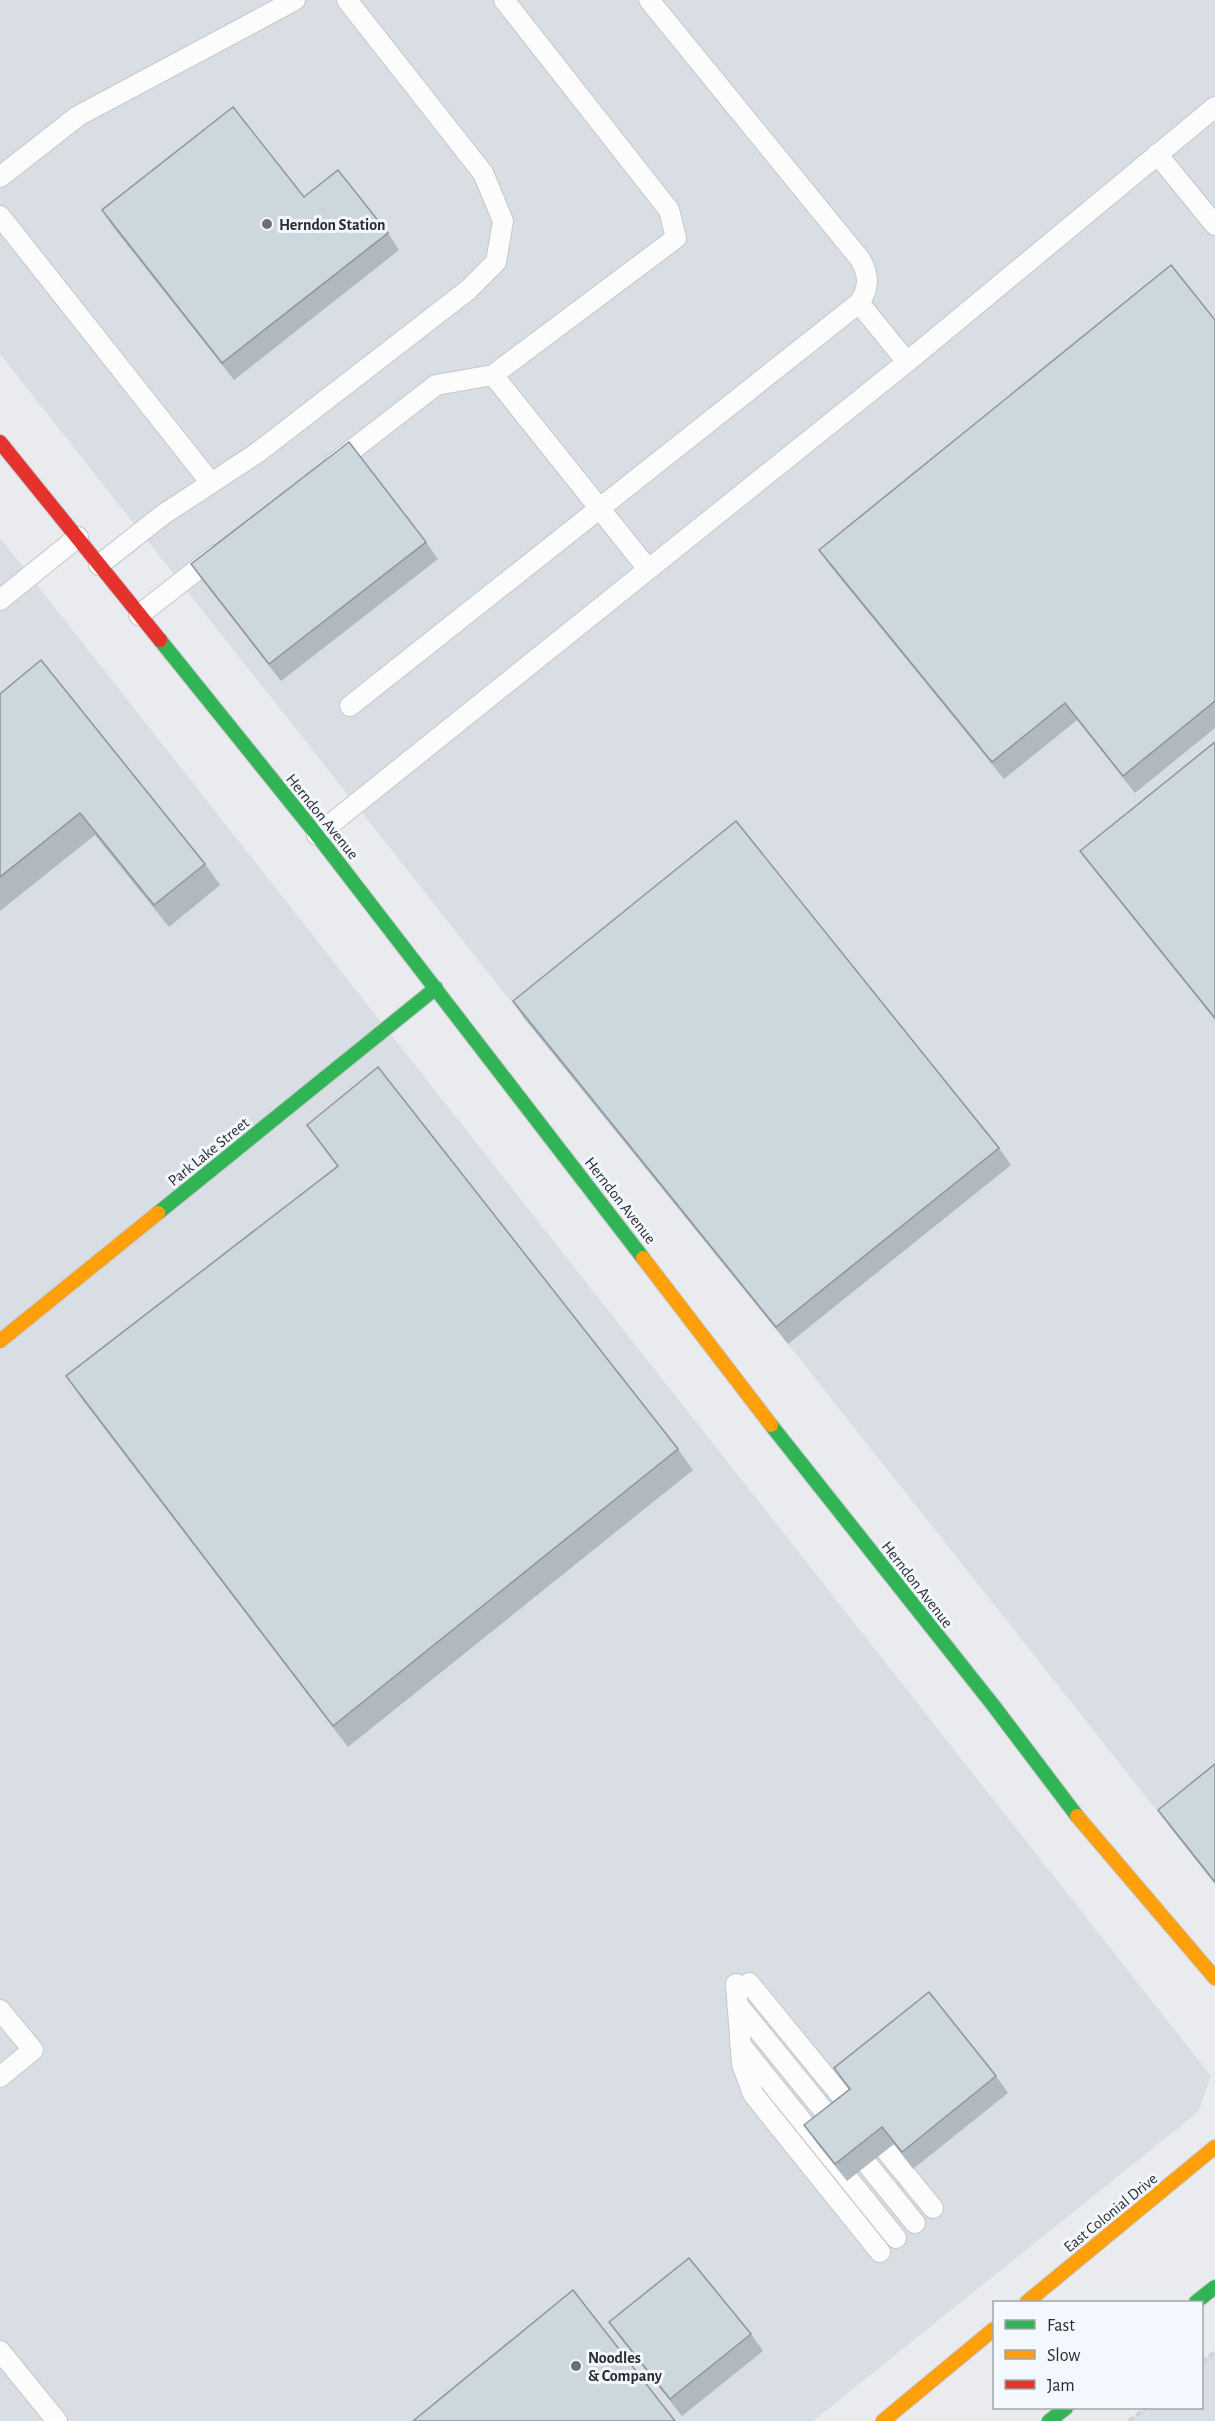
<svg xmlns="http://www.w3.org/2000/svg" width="1215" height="2421" font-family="'Alegreya Sans',sans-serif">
  <rect width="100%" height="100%" fill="#e9ebee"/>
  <path fill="#d9dee5" d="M0,0H1215V1884L788,1344L524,1018L0,354Z
    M0,538L1211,2076L1198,2112L813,2421H0Z
    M1215,2351V2421H1129L1145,2408H1202V2362Z"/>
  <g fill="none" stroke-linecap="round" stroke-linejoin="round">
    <defs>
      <path id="lane" d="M1157,154L1215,225
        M0,177L78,116L295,0
        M0,216L211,483
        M859,303L907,362
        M493,375L676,238L669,210L504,0
        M334,464L436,385L493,375L648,569
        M99,565L164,514L257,453L468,290L496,262L503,221L483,173L347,0
        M0,600L78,537
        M139,615L216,555
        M350,706L859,303C870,288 869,274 860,259L649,0
        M317,835L907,362L1215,107
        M749,1983L933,2208
        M736,1984L742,2064L753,2094L880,2252
        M737,2004L915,2223
        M0,2010L33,2050L0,2077
        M740,2044L896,2238
        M0,2351L57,2421"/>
      <path id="fast" d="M160,640L317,835L643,1258
        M158,1213L436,988
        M771,1425L993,1705L1077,1816
        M1196,2302L1215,2287
        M1049,2421L1066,2408"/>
      <path id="slow" d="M643,1258L771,1425
        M0,1341L158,1213
        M1077,1816L1215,1978
        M1027,2302L1215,2147
        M883,2421L994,2329"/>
      <path id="jam" d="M0,442L160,640"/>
    </defs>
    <use href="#lane" stroke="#c5c7c9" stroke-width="22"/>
    <use href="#fast" stroke="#c5c7c9" stroke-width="16"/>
    <use href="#slow" stroke="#c5c7c9" stroke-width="16"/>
    <use href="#jam" stroke="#c5c7c9" stroke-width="16"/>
    <path stroke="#d1d2d3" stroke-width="4" stroke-dasharray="6 3" stroke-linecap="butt" d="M1202,2362L1215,2352
      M1129,2421L1146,2408"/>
    <use href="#lane" stroke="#fcfcfc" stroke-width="20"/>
    <use href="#fast" stroke="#30b455" stroke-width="14"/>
    <use href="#slow" stroke="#ff9f0a" stroke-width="14"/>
    <use href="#jam" stroke="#e5322d" stroke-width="14"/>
  </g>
  <path fill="#afb9bf" d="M304,197L388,233L399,250L234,380L113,227L102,210Z
    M1215,320V728L1135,793L1077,720L1004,779L831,567L819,550Z
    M426,542L438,559L281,681L203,581L191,564Z
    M0,694L205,864L220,885L169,927L95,835L0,911Z
    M1215,742V1020L1092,867L1080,851Z
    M513,1001L999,1148L1011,1165L788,1344L524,1018Z
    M307,1125L678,1449L693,1470L348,1747L81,1398L66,1376L338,1167Z
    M1215,1764V1884L1170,1827L1158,1810Z
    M834,2068L996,2076L1008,2093L913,2169L894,2144L847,2181L816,2142L804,2125L849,2089Z
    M609,2322L751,2334L763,2351L682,2416L621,2339Z"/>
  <path fill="#ccd7de" stroke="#8f969b" stroke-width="1.5" d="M233,107L304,197L338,170L388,233L222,363L102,210Z
    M1171,265L1215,320V701L1123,776L1065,703L992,762L819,550Z
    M349,442L426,542L269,664L191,564Z
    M41,660L205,864L154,905L80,813L0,877V694Z
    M1215,742V1018L1080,851Z
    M736,821L999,1148L776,1327L513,1001Z
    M378,1067L678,1449L333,1726L66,1376L338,1166L307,1125Z
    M1215,1764V1882L1158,1810Z
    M929,1992L996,2076L902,2152L882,2127L835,2164L804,2125L850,2089L834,2068Z
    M689,2258L751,2334L670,2399L609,2322Z
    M573,2290L675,2421H413Z"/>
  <g fill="#6d6f71" stroke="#f3f7fe" stroke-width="2">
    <circle cx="267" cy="224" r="6"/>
    <circle cx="576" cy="2366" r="6"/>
  </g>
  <g text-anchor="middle" stroke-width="6" stroke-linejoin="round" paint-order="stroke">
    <g font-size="16" font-weight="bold" fill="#2a2c2e" stroke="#f3f7fe" text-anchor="start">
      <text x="279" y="230">Herndon Station</text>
      <text x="588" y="2363">Noodles<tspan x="588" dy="18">&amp; Company</tspan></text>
    </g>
    <g font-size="16" fill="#2a2c2e" stroke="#f3f7fe">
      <text transform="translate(323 816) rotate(51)" y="6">Herndon Avenue</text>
      <text transform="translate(208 1151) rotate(-39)" y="6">Park Lake Street</text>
      <text transform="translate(621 1200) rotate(52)" y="6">Herndon Avenue</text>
      <text transform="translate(918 1584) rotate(52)" y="6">Herndon Avenue</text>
      <text transform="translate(1110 2212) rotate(-39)" y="6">East Colonial Drive</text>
    </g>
  </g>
  <rect x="993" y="2301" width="210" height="108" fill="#f3f7fe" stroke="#a3a6ab" stroke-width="1.5"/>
  <rect x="1005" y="2320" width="30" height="9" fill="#30b455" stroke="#a3a6ab" stroke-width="1.5"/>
  <text x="1047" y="2331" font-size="18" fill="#2a2c2e">Fast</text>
  <rect x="1005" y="2350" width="30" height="9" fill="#ff9f0a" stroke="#a3a6ab" stroke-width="1.5"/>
  <text x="1047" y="2361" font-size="18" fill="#2a2c2e">Slow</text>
  <rect x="1005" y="2380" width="30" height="9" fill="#e5322d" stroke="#a3a6ab" stroke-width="1.5"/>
  <text x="1047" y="2391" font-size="18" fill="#2a2c2e">Jam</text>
</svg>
